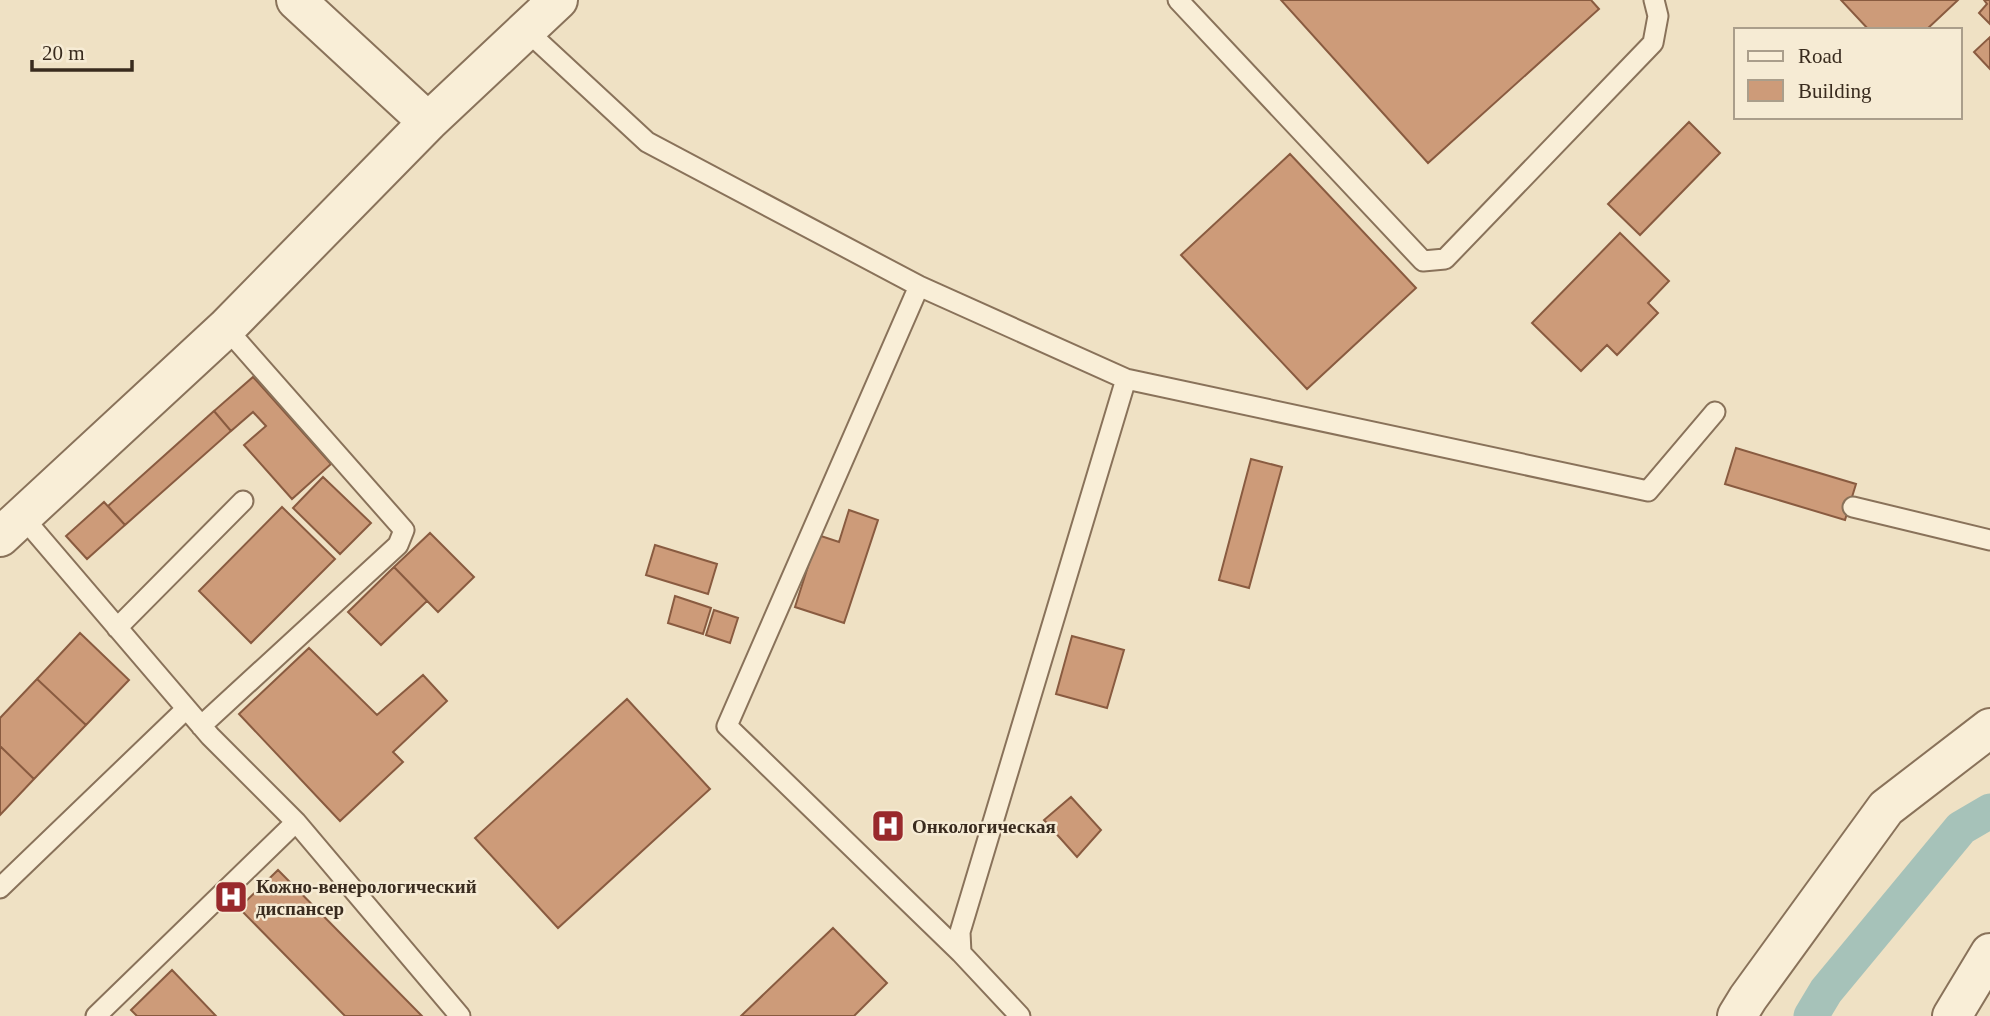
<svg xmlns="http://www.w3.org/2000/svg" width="1990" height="1016" font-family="'Times New Roman',serif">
  <rect width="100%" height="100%" fill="#efe1c4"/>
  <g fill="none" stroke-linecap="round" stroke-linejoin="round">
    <path stroke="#a6c2b9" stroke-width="35" d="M1811,1016L1826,991L1961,828L1990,811"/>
  </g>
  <path fill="#cd9b79" stroke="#895b40" stroke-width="2" d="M1281,0H1591L1599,9L1428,163Z
    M1841,0H1958L1926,30H1869Z
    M1984,0H1990V24L1979,13L1987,4Z
    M1990,37V69L1974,52Z
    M1689,122L1720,153L1640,235L1608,204Z
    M1290,154L1416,288L1307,389L1181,255Z
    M1620,233L1669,281L1648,303L1658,313L1617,355L1607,345L1581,371L1532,323Z
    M253,377L331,464L292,499L244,445L266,426L253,412L231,431L214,411Z
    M214,411L231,431L125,525L108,506Z
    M1736,448L1856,484L1845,520L1725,484Z
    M1251,459L1282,467L1249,588L1219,580Z
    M323,477L371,523L340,554L293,508Z
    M104,502L125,525L87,559L66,536Z
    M282,507L335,559L251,643L199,591Z
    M849,510L878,520L844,623L795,607L818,535L839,542Z
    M430,533L474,577L438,612L394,567Z
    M655,545L717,564L708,594L646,575Z
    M394,567L427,601L381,645L348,612Z
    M675,596L711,608L703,634L668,623Z
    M714,610L738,618L730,643L706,635Z
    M80,633L129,680L86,725L37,679Z
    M1072,636L1124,650L1107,708L1056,694Z
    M309,648L377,715L423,675L447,701L393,752L403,762L340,821L239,714Z
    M37,679L86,725L34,779L0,746V718Z
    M627,699L710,789L558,928L475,838Z
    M0,746L34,779L0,815Z
    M1071,797L1101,830L1077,857L1044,820Z
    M278,870L422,1016H345L239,908Z
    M833,928L887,983L854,1016H741Z
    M172,970L216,1016H137L131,1010Z"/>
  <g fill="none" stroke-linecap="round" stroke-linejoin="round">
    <defs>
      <path id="lane" d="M1178,0L1423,261L1445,259L1653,43L1658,16L1654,0
        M526,30L647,142L919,286L1126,379L1648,491L1715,412
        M919,286L727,726L961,953
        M1853,507L1990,540
        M21,515L210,736L296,822L460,1016
        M117,628L243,501
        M201,726L398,545L404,530L226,328
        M0,888L186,709
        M96,1016L296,822
        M1020,1016L961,953L960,932L1126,379"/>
      <path id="street" d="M296,0L428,122
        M0,537L226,328L428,122L558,0
        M1737,1016L1748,998L1886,808L1990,728
        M1952,1016L1990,953"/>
    </defs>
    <use href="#lane" stroke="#89725a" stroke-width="23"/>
    <use href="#street" stroke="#89725a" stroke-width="42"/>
    <use href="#lane" stroke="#f9eed7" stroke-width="19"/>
    <use href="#street" stroke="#f9eed7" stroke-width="38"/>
  </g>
  <defs>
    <symbol id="hospital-square" viewBox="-11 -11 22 22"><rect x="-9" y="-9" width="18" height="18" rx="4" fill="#99292c" stroke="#f6ebd4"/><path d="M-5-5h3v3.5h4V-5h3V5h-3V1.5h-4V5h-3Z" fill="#fff"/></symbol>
  </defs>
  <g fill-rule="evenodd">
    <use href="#hospital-square" x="869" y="807" width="38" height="38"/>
    <use href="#hospital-square" x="212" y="878" width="38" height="38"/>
  </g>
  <g text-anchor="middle" stroke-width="5" stroke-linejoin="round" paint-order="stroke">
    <g font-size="19" font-weight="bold" fill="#392b1e" stroke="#f6ebd4" text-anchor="start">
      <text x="912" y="833">Онкологическая</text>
      <text x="256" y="893">Кожно-венерологический<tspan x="256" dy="22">диспансер</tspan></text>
    </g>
  </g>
  <rect x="1734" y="28" width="228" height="91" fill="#f6ebd4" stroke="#aa9e8b" stroke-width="2"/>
  <rect x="1748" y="51" width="35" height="10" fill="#f9eed7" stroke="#aa9e8b" stroke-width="2"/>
  <text x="1798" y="63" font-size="21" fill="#392b1e">Road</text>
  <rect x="1748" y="80" width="35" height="21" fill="#cd9b79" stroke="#aa9e8b" stroke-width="2"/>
  <text x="1798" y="98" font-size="21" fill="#392b1e">Building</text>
  <path d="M32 60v10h100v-10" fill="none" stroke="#392b1e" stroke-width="3.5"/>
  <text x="42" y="60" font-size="21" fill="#392b1e" stroke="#f6ebd4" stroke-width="5" paint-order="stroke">20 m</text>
</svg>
